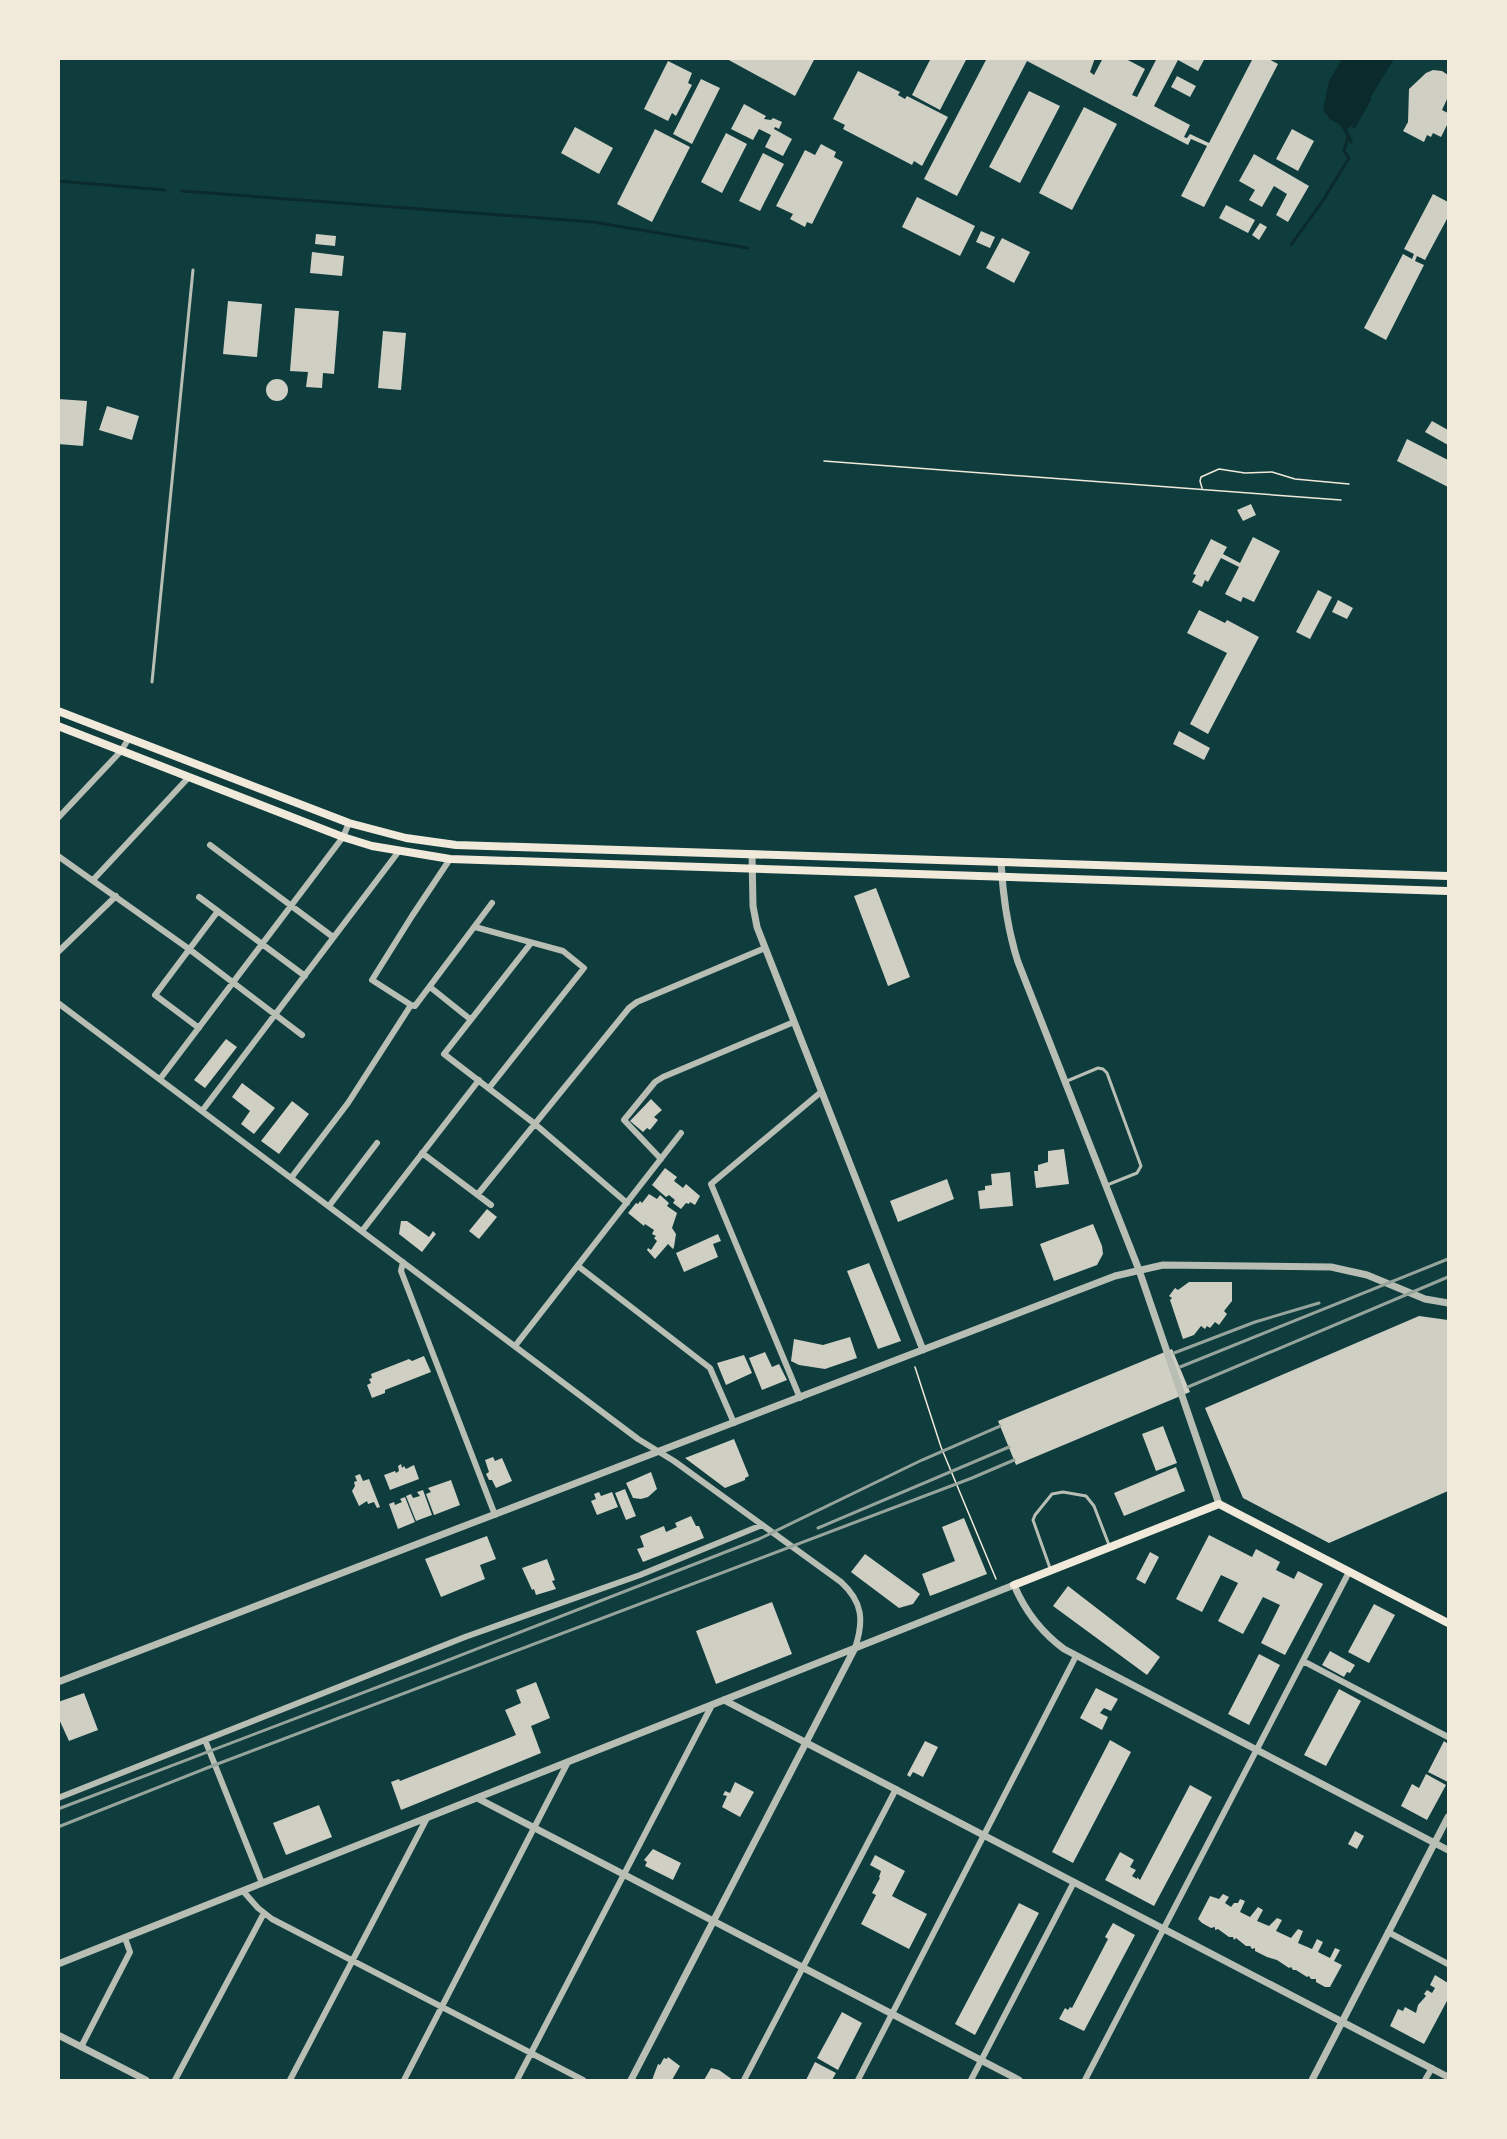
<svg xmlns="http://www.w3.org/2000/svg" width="1507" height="2139" font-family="'PT Sans',sans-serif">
  <rect width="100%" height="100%" fill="#0f3d3e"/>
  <path fill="#0a2a2b" d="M1342,59H1394L1357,120L1351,127L1347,129L1353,142L1351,144L1340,125L1330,119L1323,110L1329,81Z"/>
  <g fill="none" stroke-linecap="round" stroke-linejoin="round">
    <path stroke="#0a2a2b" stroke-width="3" d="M1354,127L1370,99
      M58,181L165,190
      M182,191L593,222L748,248
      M1291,245L1324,199L1349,158L1344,151L1348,137"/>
  </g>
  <path fill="#cfcfc3" d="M725,58H815L795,96Z
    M931,58H967L940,110L912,95Z
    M987,58H1095L1090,72L1094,75L1103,58H1124L1145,69L1132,95L1137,97L1157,58H1205L1198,71L1178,60L1154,106L1190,125L1184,137L1187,138L1190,134L1209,143L1253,58H1267L1278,64L1204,207L1181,196L1207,146L1191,139L1188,145L1027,61L957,196L924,179Z
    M668,61L692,73L688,83L692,85L676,116L672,113L668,121L644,109Z
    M1433,70L1442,71L1448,75L1447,87L1448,88V97L1442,110L1448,113V123L1441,137L1433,133L1431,137L1427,135L1424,142L1403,131L1408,122L1409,89L1426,73Z
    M858,71L900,92L898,95L905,99L907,96L948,117L922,166L914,161L912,165L843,129L845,125L833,119Z
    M1177,76L1196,86L1190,97L1171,87Z
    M701,79L720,88L692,144L673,134Z
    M1029,91L1060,106L1020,183L989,167Z
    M744,104L766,116L764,119L771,120L773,118L782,122L779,129L775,127L774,129L792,139L783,156L765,147L771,135L759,129L753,140L731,129Z
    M1084,107L1117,124L1072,210L1039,193Z
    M575,127L613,148L599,174L561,153Z
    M655,129L690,147L652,222L617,204Z
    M1292,129L1314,141L1298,171L1276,159Z
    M726,133L747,144L722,193L701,182Z
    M821,144L836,152L834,157L843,162L812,224L807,222L805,227L790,219L793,214L776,206L805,150L815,155Z
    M763,153L784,164L760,211L739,201Z
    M1254,154L1309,186L1288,222L1276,215L1287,194L1274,186L1262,207L1249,200L1255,190L1239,181Z
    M1433,194L1448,202V217L1425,260L1417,256L1415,261L1424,265L1386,340L1364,328L1403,254L1412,259L1414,254L1404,249Z
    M917,197L975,226L960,256L902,227Z
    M1226,205L1255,220L1248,233L1219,218Z
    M1260,223L1267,227L1259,240L1252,235Z
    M981,231L995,237L990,248L976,242Z
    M316,234L336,236L335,246L315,244Z
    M1002,238L1030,252L1014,283L986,268Z
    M312,252L344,256L342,276L310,273Z
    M228,301L262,304L257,357L223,354Z
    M295,308L339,311L334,374L323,373L322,388L306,387L308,372L290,371Z
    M383,331L406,333L401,390L378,388Z
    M266 390a11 11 0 1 1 22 0a11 11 0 1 1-22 0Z
    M58,399L87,401L83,446L58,444Z
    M107,406L139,416L132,440L99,430Z
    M1432,421L1448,430V445L1425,432Z
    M1407,439L1448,460V487L1397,461Z
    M1251,504L1256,515L1243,521L1237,510Z
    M1253,537L1280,551L1254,602L1243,597L1241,602L1225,594L1239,567L1221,558L1208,582L1205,580L1202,587L1192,582L1196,575L1193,574L1211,539L1227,547L1223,554L1240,563Z
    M1318,590L1332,597L1310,639L1296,632Z
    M1338,600L1353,608L1347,619L1332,612Z
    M1199,610L1225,623L1227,620L1259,637L1208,734L1190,724L1227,653L1187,633Z
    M1179,731L1210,748L1204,760L1173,744Z
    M876,888L910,977L888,986L854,896Z
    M226,1039L237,1047L205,1088L194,1080Z
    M242,1083L275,1108L254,1134L241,1124L250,1111L232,1097Z
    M651,1099L662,1110L654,1117L658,1120L650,1130L647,1128L643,1132L630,1121Z
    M292,1101L309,1114L279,1154L261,1141Z
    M1064,1149L1069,1184L1036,1188L1034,1171H1038V1165L1048,1162V1151Z
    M665,1168L677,1177L674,1181L683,1188L686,1184L700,1196L695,1205L690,1202L689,1204L686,1203L681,1209L673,1203L675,1200L669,1195L666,1197L652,1185Z
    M1010,1172L1013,1206L980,1209L978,1191L985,1190V1186L992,1185L991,1174Z
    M947,1179L954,1199L898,1222L890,1201Z
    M649,1194L657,1199L660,1195L669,1203L667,1206L677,1213L672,1228L676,1234L674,1247L673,1249L668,1244L655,1259L647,1250L648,1248L651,1250L657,1241L654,1238L656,1236L652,1234L654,1230L645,1224L644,1226L628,1213L636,1203L638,1204L640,1201L642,1203Z
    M487,1209L497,1217L479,1239L469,1231Z
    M401,1221H407L429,1237L433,1231L436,1234L422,1252L399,1234Z
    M1093,1224L1102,1246L1103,1254L1097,1265L1054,1281L1040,1244Z
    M718,1234L721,1241L713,1244L718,1257L684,1272L676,1253Z
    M869,1263L901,1341L878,1349L847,1271Z
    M1189,1282H1232V1301L1224,1311L1227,1314L1219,1325L1215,1322L1210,1328L1207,1326L1205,1329L1201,1326L1194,1335L1183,1339L1170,1300L1172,1298L1169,1296L1175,1288L1178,1290Z
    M1419,1316L1448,1320V1491L1329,1543L1243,1498L1205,1408Z
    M850,1337L857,1358L825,1369L799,1365L791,1361L794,1339L823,1345Z
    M1172,1349L1190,1392L1016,1465L998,1421Z
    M765,1352L772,1367L779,1364L787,1380L762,1390L749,1358Z
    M744,1355L752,1373L726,1385L717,1363Z
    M424,1356L431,1372L385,1390V1393L372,1398L367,1385L371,1383L369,1379L372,1378L371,1374L409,1359L412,1361Z
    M1163,1426L1177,1463L1156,1471L1142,1434Z
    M734,1439L749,1476L745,1478V1480L725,1488L685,1458Z
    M493,1457L495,1461L502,1458L512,1481L496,1488L492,1480H489L486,1474L489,1472L485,1460Z
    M401,1464L402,1468L404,1466L406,1469L414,1465L419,1479L390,1490L384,1475L395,1471L396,1473L399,1471L398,1466Z
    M1176,1467L1185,1491L1124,1516L1114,1493Z
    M651,1472L657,1489L648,1497L641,1499L633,1498L626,1483Z
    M360,1474L363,1481L369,1479L380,1507L377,1508L374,1502L368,1504L367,1501L359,1506L352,1491L355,1486L354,1482L357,1481L355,1476Z
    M451,1480L460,1505L434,1515L426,1494L431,1492L428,1488Z
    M625,1489L636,1516L626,1520L615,1493Z
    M423,1490L432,1515L416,1521L406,1496L411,1494L413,1498L420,1496L417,1492Z
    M599,1492L601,1496L612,1492L618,1507L597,1515L591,1501L596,1499L594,1494Z
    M405,1497L415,1522L398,1529L389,1504L394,1502L395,1505L402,1502L400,1499Z
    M691,1516L696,1526H699L704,1538L643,1562L637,1549L644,1547L640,1536L664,1526L666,1532L677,1527L675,1523Z
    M964,1518L987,1574L930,1596L922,1574L955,1561L942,1527Z
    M1209,1535L1252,1557L1256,1549L1280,1562L1276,1570L1294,1579L1298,1571L1323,1584L1285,1655L1261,1643L1280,1605L1263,1597L1243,1634L1218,1621L1238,1583L1221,1575L1202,1612L1176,1599Z
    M487,1536L496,1559L480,1565L485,1579L441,1597L425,1559Z
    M1150,1552L1159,1557L1145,1584L1136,1579Z
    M865,1554L920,1594L913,1604L899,1608L851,1572Z
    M547,1559L555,1580L552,1581L556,1589L536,1595L534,1589L532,1590L522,1568Z
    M1068,1586L1160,1657L1147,1675L1053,1606Z
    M772,1602L792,1654L716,1684L696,1631Z
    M1374,1604L1395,1615L1369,1663L1348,1652Z
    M1330,1651L1355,1665L1350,1673L1347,1672L1344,1677L1322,1665Z
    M1259,1654L1280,1665L1249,1725L1228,1714Z
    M536,1682L550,1718L531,1726L541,1753L401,1810L391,1782L399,1779L400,1781L516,1735L505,1710L521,1703L516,1690Z
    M1096,1688L1118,1699L1111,1711L1104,1708L1100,1713L1108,1717L1102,1730L1080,1718Z
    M1339,1689L1361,1701L1326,1766L1304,1755Z
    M84,1693L98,1730L69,1741L58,1717V1702Z
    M1110,1740L1131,1752L1073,1863L1052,1852Z
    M925,1741L938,1747L923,1777L913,1772L910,1777L907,1775Z
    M1444,1741L1448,1744V1782L1428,1772Z
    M1426,1774L1446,1785L1427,1820L1401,1806L1412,1784L1419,1788Z
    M735,1782L754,1792L740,1817L722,1807L727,1796L723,1795L725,1791L730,1793Z
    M1190,1785L1212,1797L1154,1906L1105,1880L1120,1852L1134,1860L1130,1867L1136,1870L1132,1876L1137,1879V1877L1140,1880Z
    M319,1805L332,1837L286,1855L273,1823Z
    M1355,1831L1364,1836L1357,1849L1348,1844Z
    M653,1849L681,1863L673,1880L645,1866L647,1862L644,1860Z
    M875,1855L905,1871L892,1896L927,1914L909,1949L861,1924L876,1895L872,1893L880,1878L879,1877L881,1871L870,1865Z
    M1223,1894L1229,1897L1225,1903L1231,1907L1234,1903H1238L1240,1899L1245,1901L1240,1912L1250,1917L1258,1907L1263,1910L1257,1921L1269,1926L1277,1918L1282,1920L1276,1931L1291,1938L1298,1929L1303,1931L1298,1943L1312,1949L1317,1939L1323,1942L1318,1952L1330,1958L1335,1948L1340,1950L1334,1961L1342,1965L1330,1987H1325L1316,1982V1979H1311L1309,1976L1307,1977L1296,1970H1293L1291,1967L1289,1968L1277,1960L1267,1957L1255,1951V1948L1252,1949L1250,1946H1246L1236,1938L1234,1940L1233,1937H1229L1218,1929L1215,1930V1927L1211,1928L1202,1923L1198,1919L1210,1896L1219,1899Z
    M1019,1903L1039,1913L975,2035L955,2024Z
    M1113,1923L1135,1935L1084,2031L1059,2019L1065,2008L1068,2010L1070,2007L1072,2008L1108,1939L1105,1937Z
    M1435,1975L1448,1983V1999L1424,2044L1390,2026L1398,2009L1403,2011L1405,2007L1416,2013L1418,2005L1426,1996L1424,1994L1427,1990L1432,1993L1435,1988L1430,1985Z
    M842,2012L862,2023L838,2070L817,2058Z
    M668,2057L680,2066L672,2080H652L658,2064L660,2065L664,2058L667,2059Z
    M815,2062L836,2073L832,2080H806Z
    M711,2068L719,2070L733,2080H704Z"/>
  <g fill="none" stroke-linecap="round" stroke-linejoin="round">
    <path stroke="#f1e9da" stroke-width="1.5" d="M824,461L1341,500
      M1202,488L1200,481L1201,477L1219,469L1245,473L1272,472L1295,479L1349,484
      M915,1367L941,1447L996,1579"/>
    <path stroke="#b8beb3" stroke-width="3" d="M152,682L193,270
      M1067,1081L1098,1068L1103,1069L1107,1073L1141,1166L1137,1173L1107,1185
      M1050,1568L1033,1520L1035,1515L1052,1494L1063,1492L1086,1496L1094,1506L1109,1545"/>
    <path stroke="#b8beb3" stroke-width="6" d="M58,818L121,751L129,738
      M210,845L333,937
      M58,856L189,949L302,1035
      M93,880L189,777
      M199,897L305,976
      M475,927L563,951L584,968L489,1088
      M531,943L444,1054L535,1124L627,1203
      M58,952L116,896
      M430,987L470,1019
      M58,1003L638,1439L674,1461L841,1582C863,1602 864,1621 855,1648
      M411,1005L372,980L412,916L450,859
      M199,1028L155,995L218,911
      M160,1079L343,837L349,823
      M202,1111L399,851
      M422,1153L491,1205
      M661,1159L624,1120L655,1082L663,1077L794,1022
      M291,1178L348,1103L411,1005L415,1006L492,903
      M478,1194L629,1008L637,1002L765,948
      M329,1206L377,1143
      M362,1231L479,1080
      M403,1262L401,1271L495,1515
      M578,1266L710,1368L734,1423
      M515,1346L681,1133
      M800,1398L711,1184L821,1092
      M1303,1661L1448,1737
      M205,1740L262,1883
      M58,1798L465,1637L640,1575L762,1525
      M243,1891L258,1908L272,1919L583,2080
      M1388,1932L1448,1964
      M81,2047L130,1952L125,1938
      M175,2080L264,1913
      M290,2080L427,1818
      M404,2080L568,1762
      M517,2080L712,1705
      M744,2080L896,1789
      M858,2080L1076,1656
      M971,2080L1074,1882
      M1085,2080L1349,1572
      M1425,2080L1432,2068"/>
    <path stroke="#b8beb3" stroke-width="7" d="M752,854L753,906L757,927L923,1350
      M1001,862C1003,898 1007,928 1018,962L1139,1270L1219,1504
      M58,1682L1115,1276L1163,1265L1331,1267L1367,1275L1425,1299L1448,1303
      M724,1700L1448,2077
      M477,1798L1019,2080
      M58,1964L1014,1585C1025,1611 1041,1632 1064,1649L1448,1850
      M58,2035L146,2080
      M631,2080L855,1648
      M1312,2080L1448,1817"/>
    <path stroke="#f1e9da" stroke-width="8" d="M58,711L349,823L406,838L456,845L1448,876
      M58,726L343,837L372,846L450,859L1448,891
      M1014,1585L1219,1504L1448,1623"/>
    <path stroke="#97a49c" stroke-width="3" d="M1174,1353L1255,1322L1319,1303
      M1180,1367L1448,1259
      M1188,1387L1448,1277
      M818,1528L1009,1447
      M58,1809L433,1666L759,1539L922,1460L1000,1426
      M58,1827L212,1766L972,1478L1014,1460"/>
  </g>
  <rect width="1507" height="2139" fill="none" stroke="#f1e9da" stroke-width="120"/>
</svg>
